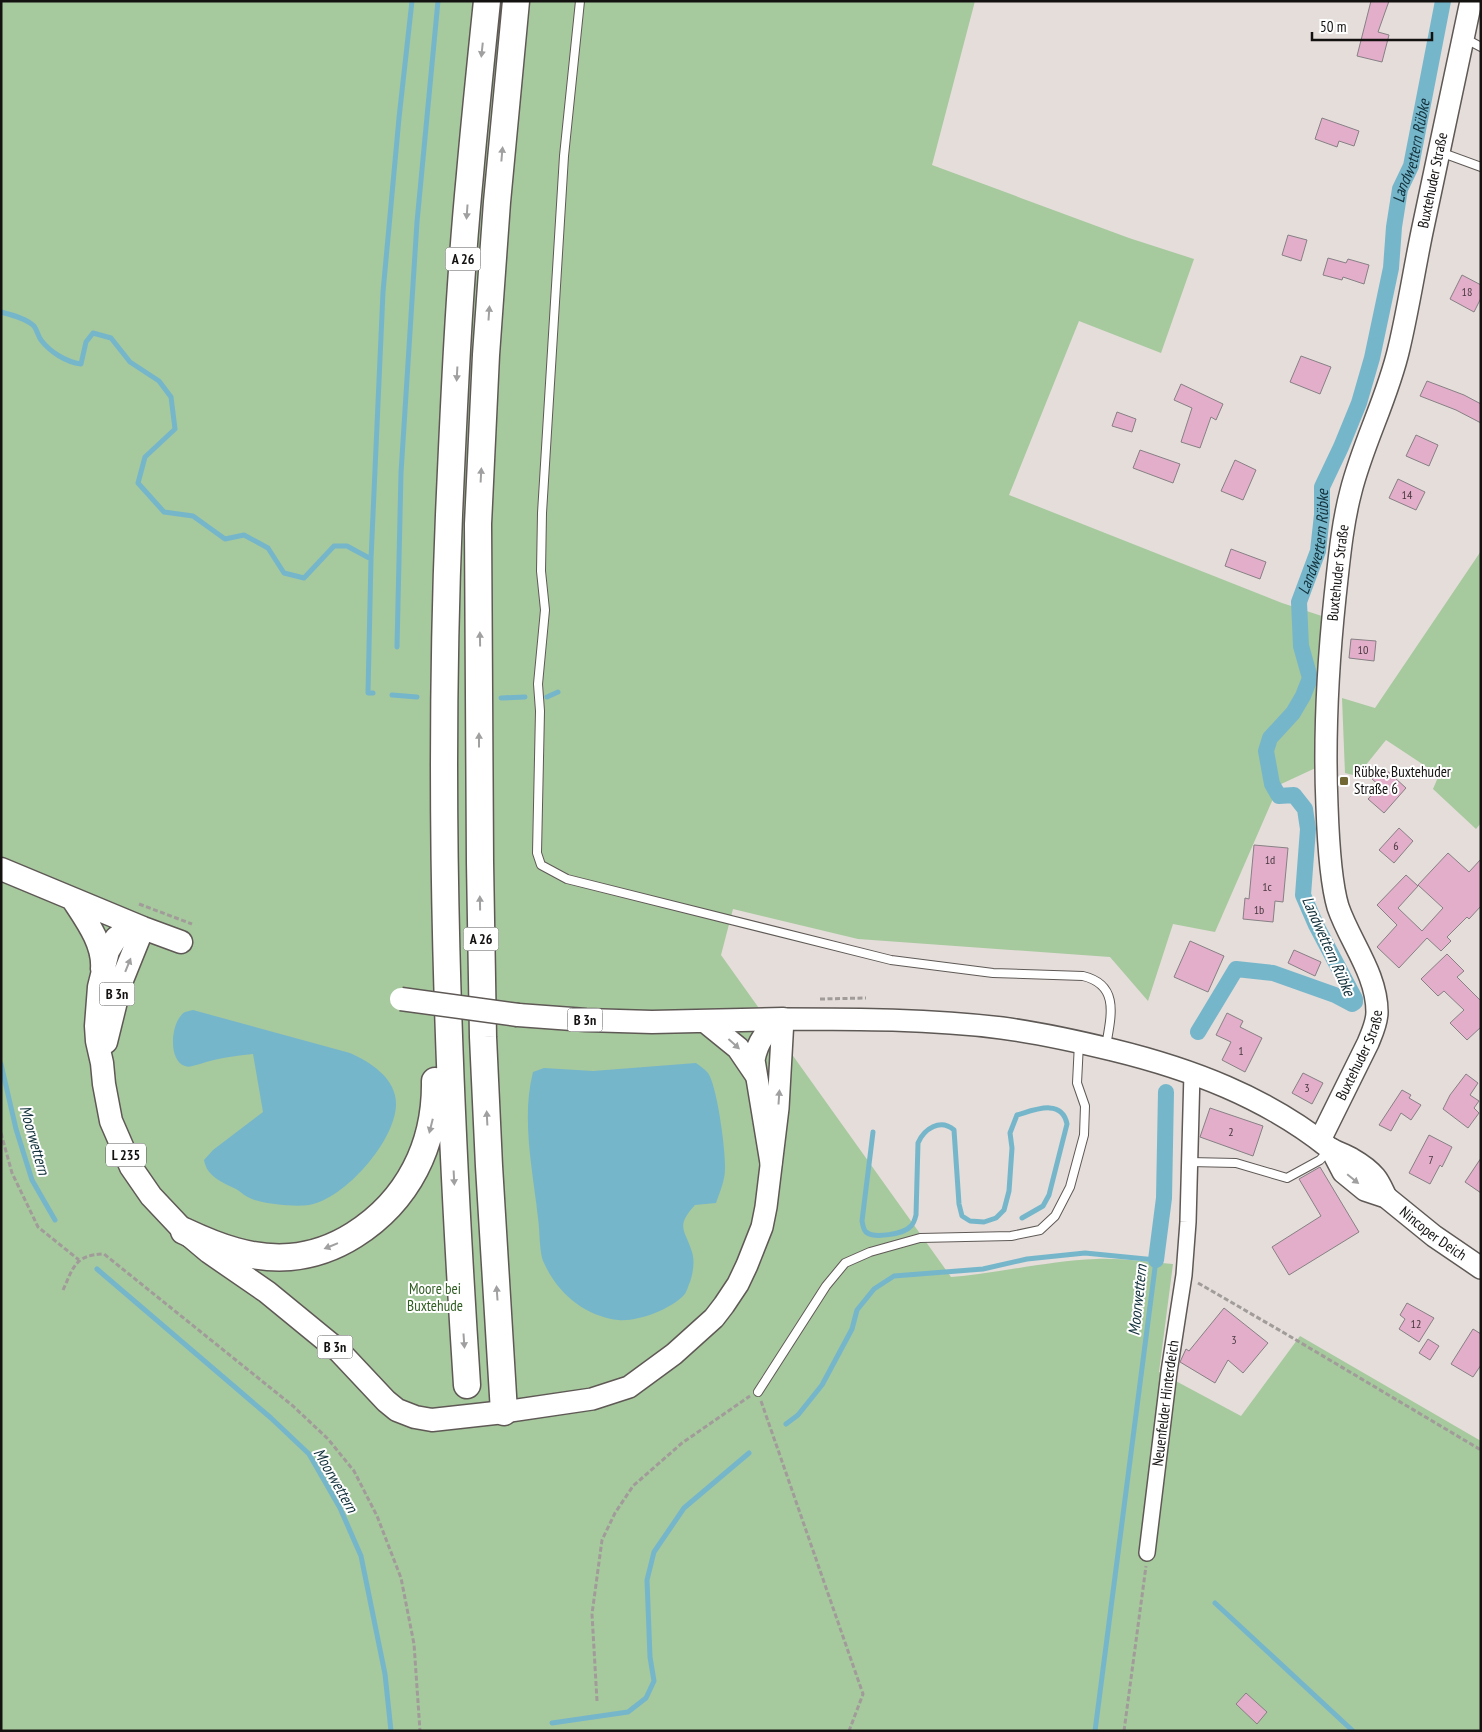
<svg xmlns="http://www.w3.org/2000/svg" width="1482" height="1732" font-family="'PT Sans Narrow',sans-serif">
  <rect width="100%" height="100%" fill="#e4ddda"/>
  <path fill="#a7c99e" d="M1,1H975L932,165L1129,238L1194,259L1161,353L1079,321L1009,495L1282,603L1328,618L1322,765L1279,785L1215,932L1173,924L1148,1001L1110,957L858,939L733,909L721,955L951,1277C1000,1273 1047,1261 1096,1259C1121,1258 1148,1262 1173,1264L1159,1372L1241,1416L1300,1336L1481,1441V1731H1Z
    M1481,551V823L1476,829L1433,789L1439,775L1386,740L1357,776L1345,773L1342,698L1375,708Z"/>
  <path fill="#76b6cb" d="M193,1010L350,1053C370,1062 396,1078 396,1104C396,1140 345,1199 309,1205C295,1207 265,1204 252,1199C246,1197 241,1192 236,1189C222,1182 207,1177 204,1160L213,1150L263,1112L253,1054C235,1056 217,1058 200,1064C195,1065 190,1068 185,1066C167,1060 171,1020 185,1012C188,1011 190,1011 193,1010Z
    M696,1063C700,1066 705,1069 708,1073C717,1085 726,1152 725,1169C725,1180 720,1192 716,1203L695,1205C675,1227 685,1229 692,1252C695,1261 693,1273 690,1282C688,1286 687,1292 684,1295C671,1309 638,1322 618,1320C585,1316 558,1294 544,1263C539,1253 540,1231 538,1218C533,1172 521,1118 533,1072L544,1068L593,1071Z"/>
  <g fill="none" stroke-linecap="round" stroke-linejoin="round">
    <path stroke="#76b6cb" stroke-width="5" d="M1,312C11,315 26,318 34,326C37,330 38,336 41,340C50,352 66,362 81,364L86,342L93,333L111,338L130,362L159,381L171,397L175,429L145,457L138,483L164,512L193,516L225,539L244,535L268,548L284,573L304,578L334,546H347L371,559L383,292L399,118L412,1
      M371,559L368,693H373
      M397,647L401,473L417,222L438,1
      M392,695L417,697
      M547,697L558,692
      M501,698L525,697
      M1,1064L16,1129L32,1180L55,1220
      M873,1132L862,1221C863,1225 863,1229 866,1232C874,1239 904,1234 911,1226C914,1223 915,1219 916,1215L918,1143C924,1129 940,1118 954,1130L959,1204L962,1216L970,1221L984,1222L996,1218L1004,1210L1009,1191L1012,1148L1010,1133L1017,1115C1034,1110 1062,1098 1067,1124L1049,1195L1043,1206L1022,1218
      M97,1269L271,1418L309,1454L340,1508L361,1556L385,1674L391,1731
      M786,1424L798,1415L822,1385L852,1329L857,1310L874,1289L894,1276L983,1269L1027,1259L1085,1253L1156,1260L1095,1731
      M1215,1603L1353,1731
      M552,1723L628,1712L646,1698L654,1681L650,1657L647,1580L654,1552L684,1508L749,1453"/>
    <g stroke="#76b6cb" stroke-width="16">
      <path id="s1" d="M1198,1032L1236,969L1273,973L1335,995L1352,1004L1355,1002V999L1316,925L1303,895L1308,829L1305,809L1294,795L1279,796L1272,784L1266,751L1270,738L1293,713L1303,696L1310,678L1301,646L1299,602L1318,551L1322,515V487L1341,447L1359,403L1372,358L1391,268L1394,227L1400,189L1411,166L1443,1"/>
      <path d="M1156,1260L1164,1198L1166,1092"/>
    </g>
  </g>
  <path fill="#e3aeca" stroke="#878084" d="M1371,1H1389L1378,32L1389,35L1382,62L1357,56Z
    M1322,118L1359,131L1354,146L1339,141L1337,147L1315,139Z
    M1288,235L1307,240L1301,261L1282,255Z
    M1328,258L1346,263L1348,259L1369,265L1364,284L1343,277L1342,280L1323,275Z
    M1462,275L1481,285V298L1474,312L1450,299Z
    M1301,356L1331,367L1320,394L1290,382Z
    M1427,381L1464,395L1481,404V423L1456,410L1420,396Z
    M1181,384L1223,404L1216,420L1211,417L1200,448L1181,442L1192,408L1174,400Z
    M1117,412L1136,419L1132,432L1112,426Z
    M1416,435L1438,445L1429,466L1406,456Z
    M1140,450L1180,464L1173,483L1133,468Z
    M1235,460L1256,470L1243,500L1221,491Z
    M1398,479L1425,492L1416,510L1389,498Z
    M1231,549L1266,562L1260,579L1225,566Z
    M1351,639L1376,641L1374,661L1349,658Z
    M1383,767L1406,788L1384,813L1368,799L1380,786L1372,779Z
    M1399,828L1413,841L1394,863L1379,850Z
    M1254,845L1288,848L1283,902L1275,901L1273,922L1243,919L1245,898L1249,899Z
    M1448,853L1469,872L1481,859V906L1469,919L1467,917L1447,937L1451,941L1441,951L1427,938L1399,968L1377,947L1397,925L1377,905L1406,875L1418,886L1398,908L1422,931L1443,908L1418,885Z
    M1190,941L1224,956L1208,992L1174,977Z
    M1294,950L1321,962L1315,976L1288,963Z
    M1447,954L1464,971L1457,977L1481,1001V1027L1467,1040L1450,1023L1464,1010L1444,991L1438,996L1421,979Z
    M1227,1013L1243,1021L1240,1027L1262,1038L1245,1072L1222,1060L1231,1042L1216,1035Z
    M1303,1073L1323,1083L1312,1104L1292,1093Z
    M1466,1074L1478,1083L1470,1095L1479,1101L1474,1108L1479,1113L1468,1128L1443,1109L1450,1095Z
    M1402,1090L1411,1095L1409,1098L1421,1105L1411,1120L1401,1113L1391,1131L1379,1125Z
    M1210,1108L1263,1126L1253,1156L1200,1137Z
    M1429,1135L1452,1147L1442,1167L1440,1165L1430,1184L1409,1173Z
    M1481,1158V1193L1465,1182Z
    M1320,1167L1359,1232L1289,1275L1272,1247L1321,1216L1299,1179Z
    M1407,1303L1434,1318L1419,1342L1399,1329L1405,1319L1400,1315Z
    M1224,1308L1268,1343L1243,1373L1228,1360L1215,1383L1180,1362L1186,1349L1189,1351Z
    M1473,1329L1481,1334V1365L1473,1377L1451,1364Z
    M1428,1339L1439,1346L1430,1360L1419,1353Z
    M1246,1693L1267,1712L1257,1724L1236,1704Z"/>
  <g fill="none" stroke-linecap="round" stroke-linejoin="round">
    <defs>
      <path id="lane" d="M580,1L564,156L542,513L541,571L545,610L538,684L540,711L537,853L541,865L567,879L891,960L993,973L1083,976C1120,985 1111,1016 1106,1046
        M1464,38L1481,47
        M1440,152L1481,167
        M1190,1162L1236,1163L1287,1178L1320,1160L1329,1150
        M758,1392L826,1286L845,1263L870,1252L920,1238L1011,1236L1040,1230L1055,1216L1070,1187L1084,1135L1085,1106L1077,1083L1079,1043"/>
      <g id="street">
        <path id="s2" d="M1147,1553L1169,1372L1184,1275L1188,1222L1192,1073"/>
      </g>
      <g id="secondary">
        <path id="s3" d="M1320,1140L1368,1043C1372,1033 1377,1023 1377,1012C1377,974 1350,942 1338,907C1330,880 1328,835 1327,806C1324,738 1328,664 1335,597C1339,561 1342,525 1351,491C1363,443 1388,397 1399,348C1408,310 1414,271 1422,232C1438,155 1454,78 1471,1"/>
        <path id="s4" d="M1331,1149L1343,1172L1365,1190L1386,1197L1434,1236L1481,1268"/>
        <path d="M771,1163L754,1060C757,1043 767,1027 783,1019C856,1019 930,1019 1002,1028C1040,1033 1076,1041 1113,1050C1191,1069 1265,1097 1328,1147C1335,1152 1344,1154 1352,1159C1359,1163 1370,1171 1375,1177C1380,1183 1383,1191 1386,1197"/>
        <path d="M504,1412L592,1399L629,1387L674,1354L714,1318L724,1305L738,1284L747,1265L762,1227L766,1207L778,1108L783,1019"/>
      </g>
      <path id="primary" d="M1,869L143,928L181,942
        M73,900C86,920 104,944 102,969
        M143,928L123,933L116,938L108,951L99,987L96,1026L97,1041L102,1063L104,1084L111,1121L131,1167L151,1196L184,1231L209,1252L267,1292L339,1351L386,1401L397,1410L415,1417L432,1420L504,1412
        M518,1015L586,1020L652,1022L783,1019
        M706,1022L738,1048L755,1073
        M106,1042L120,985L143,928"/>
      <path id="highway" d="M184,1231C218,1247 252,1260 290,1257C313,1255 335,1247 354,1235C408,1201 436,1145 435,1081
        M467,1385C448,1095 437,805 449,515C454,402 459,288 470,174C475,117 481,59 487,1
        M504,1412L489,1166L483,1037L480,862L478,524L486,355L497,202L516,1"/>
    </defs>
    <use href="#lane" stroke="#5f5956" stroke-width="10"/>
    <use href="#street" stroke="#5f5956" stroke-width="18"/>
    <use href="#secondary" stroke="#5f5956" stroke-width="24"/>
    <use href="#primary" stroke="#5f5956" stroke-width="25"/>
    <use href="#highway" stroke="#5f5956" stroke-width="29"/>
    <path stroke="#a19c9a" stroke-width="3" stroke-dasharray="5 2.5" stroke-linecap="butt" d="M139,904L192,924
      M820,999L866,998
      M1,1133L12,1173L38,1227L79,1260
      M1198,1283L1286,1334L1481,1450
      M63,1290C74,1266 75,1255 104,1254L293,1406L328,1439L354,1471L377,1516L401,1578L414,1644L420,1731
      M761,1401L863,1694L849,1731
      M597,1701L592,1614L602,1540L615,1513L633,1486L682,1443L750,1396
      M1124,1731L1146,1566"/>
    <use href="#lane" stroke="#fff" stroke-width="8"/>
    <use href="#street" stroke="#fff" stroke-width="15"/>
    <use href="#secondary" stroke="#fff" stroke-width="21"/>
    <use href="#primary" stroke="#fff" stroke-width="22"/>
    <use href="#highway" stroke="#fff" stroke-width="26"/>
    <defs>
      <path id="primary-bridge" d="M401,999L518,1015"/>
    </defs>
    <use href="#primary-bridge" stroke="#5f5956" stroke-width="25" stroke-linecap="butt"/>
    <use href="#primary-bridge" stroke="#fff" stroke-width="22"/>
  </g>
  <defs><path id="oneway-solid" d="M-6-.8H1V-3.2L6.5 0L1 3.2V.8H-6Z" transform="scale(1.25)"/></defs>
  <g fill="#a1a0a0">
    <use href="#oneway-solid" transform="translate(482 50) rotate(96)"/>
    <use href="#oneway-solid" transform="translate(502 154) rotate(-85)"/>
    <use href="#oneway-solid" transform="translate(467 212) rotate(94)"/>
    <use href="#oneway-solid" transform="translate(489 313) rotate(-86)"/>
    <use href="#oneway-solid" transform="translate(457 374) rotate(93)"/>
    <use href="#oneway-solid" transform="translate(481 475) rotate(-87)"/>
    <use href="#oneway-solid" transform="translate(480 639) rotate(-91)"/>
    <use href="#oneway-solid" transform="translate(479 740) rotate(-90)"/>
    <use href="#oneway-solid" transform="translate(480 903) rotate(-91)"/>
    <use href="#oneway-solid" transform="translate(128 965) rotate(-68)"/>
    <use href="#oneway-solid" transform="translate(734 1044) rotate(42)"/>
    <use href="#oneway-solid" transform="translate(779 1097) rotate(-86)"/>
    <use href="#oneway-solid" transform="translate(487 1118) rotate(-93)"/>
    <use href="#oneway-solid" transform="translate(431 1126) rotate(104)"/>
    <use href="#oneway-solid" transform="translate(454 1178) rotate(87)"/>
    <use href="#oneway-solid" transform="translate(1353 1179) rotate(39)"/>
    <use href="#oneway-solid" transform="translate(331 1246) rotate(158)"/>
    <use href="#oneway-solid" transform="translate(497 1293) rotate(-94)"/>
    <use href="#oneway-solid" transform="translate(464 1341) rotate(86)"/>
  </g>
  <rect fill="#716834" stroke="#fff" stroke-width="2" x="1339" y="776" width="10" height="10" rx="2.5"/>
  <g text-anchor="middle" stroke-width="4" stroke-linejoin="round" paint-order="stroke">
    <g font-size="12" fill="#48393f">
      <text x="1467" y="296">18</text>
      <text x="1407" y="499">14</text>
      <text x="1363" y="654">10</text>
      <text x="1396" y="850">6</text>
      <text x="1270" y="864">1d</text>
      <text x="1267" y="891">1c</text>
      <text x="1259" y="914">1b</text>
      <text x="1241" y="1055">1</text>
      <text x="1307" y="1092">3</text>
      <text x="1231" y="1136">2</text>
      <text x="1431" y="1164">7</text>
      <text x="1416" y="1328">12</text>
      <text x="1234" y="1344">3</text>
    </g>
    <g fill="#fff" stroke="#5a5958" stroke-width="1">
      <rect x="445.5" y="247.5" width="35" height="23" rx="4"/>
      <rect x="463.5" y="927.5" width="35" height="23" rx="4"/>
      <rect x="99.5" y="982.5" width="35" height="23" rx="4"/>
      <rect x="567.5" y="1008.5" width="35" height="23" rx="4"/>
      <rect x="106" y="1143.5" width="40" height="23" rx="4"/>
      <rect x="317.5" y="1335.5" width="35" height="23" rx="4"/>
    </g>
    <g font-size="14" font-weight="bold" fill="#141211">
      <text x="463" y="264">A 26</text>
      <text x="481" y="944">A 26</text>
      <text x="117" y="999">B 3n</text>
      <text x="585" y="1025">B 3n</text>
      <text x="126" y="1160">L 235</text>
      <text x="335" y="1352">B 3n</text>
    </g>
    <g font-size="15" fill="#141211" stroke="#fff">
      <text dy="5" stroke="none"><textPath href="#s3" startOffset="994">Buxtehuder Straße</textPath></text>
      <text dy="5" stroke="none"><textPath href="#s3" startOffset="589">Buxtehuder Straße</textPath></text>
      <text dy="5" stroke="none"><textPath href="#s3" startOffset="94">Buxtehuder Straße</textPath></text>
      <text dy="5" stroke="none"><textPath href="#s4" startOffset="136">Nincoper Deich</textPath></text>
      <text dy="5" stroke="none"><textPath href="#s2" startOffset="151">Neuenfelder Hinterdeich</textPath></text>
    </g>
    <g font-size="15" fill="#141211" stroke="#fff" text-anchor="start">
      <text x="1354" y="777">Rübke, Buxtehuder<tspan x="1354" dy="17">Straße 6</tspan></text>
    </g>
    <g font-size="15" fill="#305d22" stroke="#fff">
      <text x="435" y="1294">Moore bei<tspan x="435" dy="17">Buxtehude</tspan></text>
    </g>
    <g font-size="16" font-style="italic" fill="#12313b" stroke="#fff">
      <text dy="6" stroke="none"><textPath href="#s1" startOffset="1118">Landwettern Rübke</textPath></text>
      <text dy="6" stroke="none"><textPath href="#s1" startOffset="712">Landwettern Rübke</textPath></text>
      <text transform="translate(1329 946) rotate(66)" y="6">Landwettern Rübke</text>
      <text transform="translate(35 1140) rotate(74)" y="6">Moorwettern</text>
      <text transform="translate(1137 1300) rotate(-84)" y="6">Moorwettern</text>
      <text transform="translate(336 1480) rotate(60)" y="6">Moorwettern</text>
    </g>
  </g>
  <rect width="1482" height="1732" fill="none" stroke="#141211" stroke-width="5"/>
  <path d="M1312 32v8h120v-8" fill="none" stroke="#141211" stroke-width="2.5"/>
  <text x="1320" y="32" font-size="15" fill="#141211" stroke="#ffffff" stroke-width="4" paint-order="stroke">50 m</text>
</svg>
